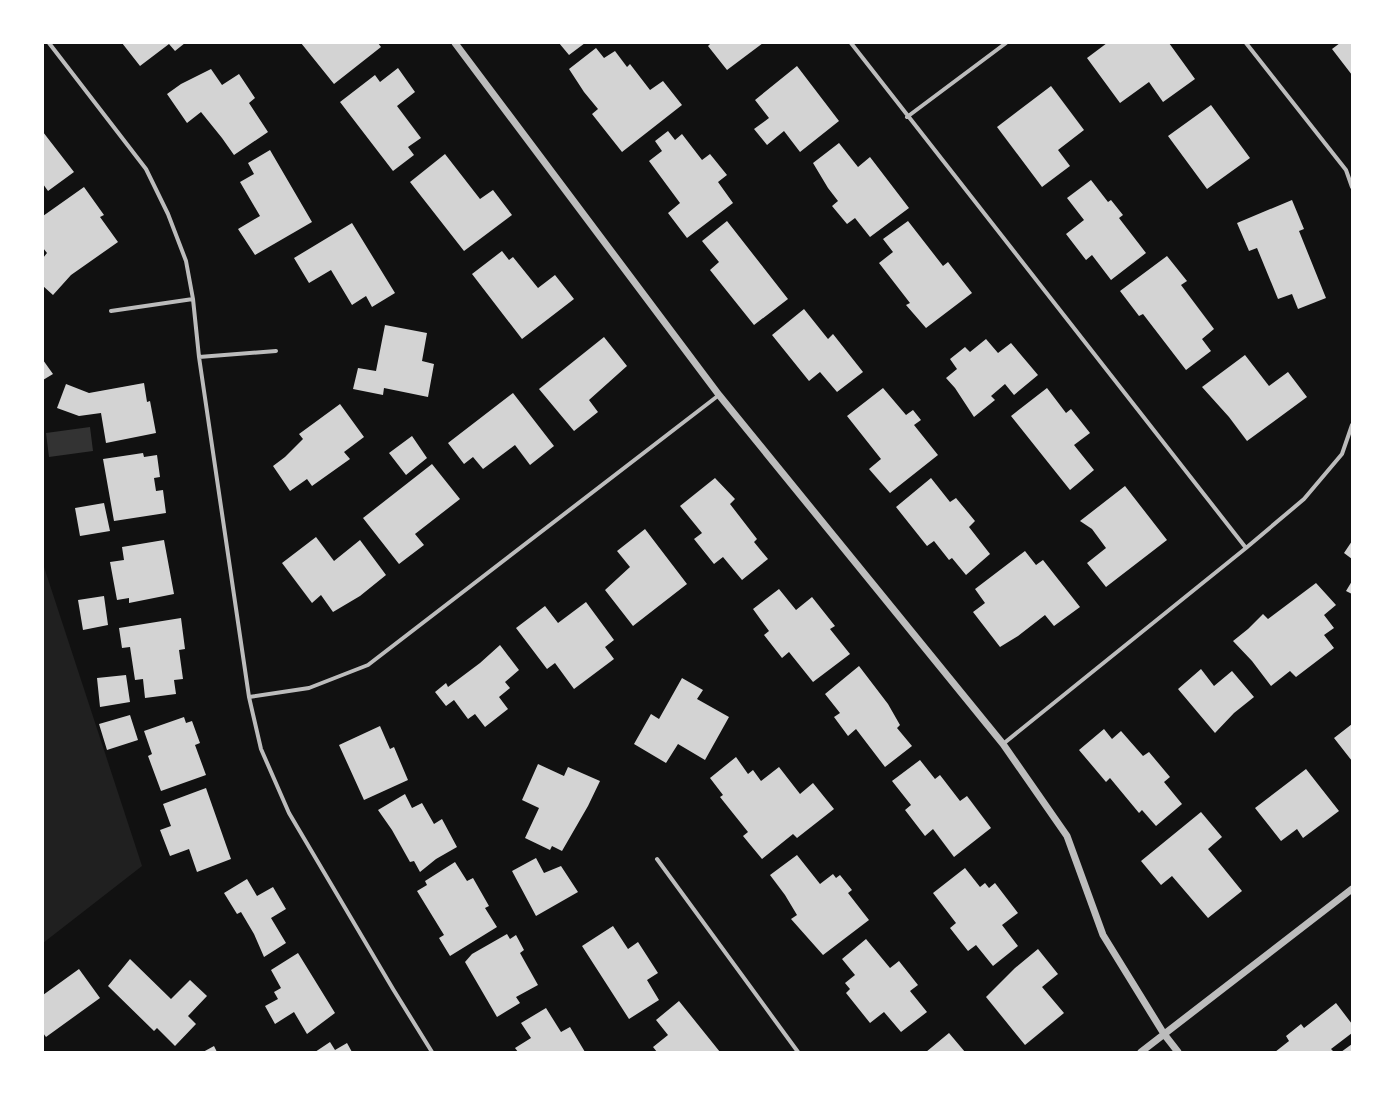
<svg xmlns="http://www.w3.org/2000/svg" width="1395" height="1095" font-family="Jost,sans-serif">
  <rect width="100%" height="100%" fill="#111"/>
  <path fill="#202020" d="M43,564L142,866L43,943Z"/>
  <path fill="#333" d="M90,427L93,451L49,457L46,433Z"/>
  <path fill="#d3d3d3" d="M122,43H185L175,51L169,44L140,66Z
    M301,43H378L381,47L334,84Z
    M559,43H585L569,55Z
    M711,43H763L727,70L708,46Z
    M1107,43H1169L1195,79L1163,102L1149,82L1120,103L1087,58Z
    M1340,43H1352V75L1332,49Z
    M596,48L604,58L615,51L627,67L630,64L650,90L663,81L682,105L622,152L592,114L598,109L584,92L569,69Z
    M797,66L839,121L800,152L784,131L767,145L754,129L769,118L755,100Z
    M398,68L415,92L397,106L421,138L408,147L414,155L393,171L340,102L375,75L380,82Z
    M211,69L222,85L239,74L255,98L249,103L268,132L234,155L222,138L201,112L187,123L167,94L181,84Z
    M1051,86L1084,130L1058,150L1070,166L1042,187L997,127Z
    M1211,105L1250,158L1207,189L1168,136Z
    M668,131L675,140L682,134L702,160L710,154L727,175L718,182L733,203L687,238L668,213L680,203L649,161L662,151L655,141Z
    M43,132L74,172L48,191L43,184Z
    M839,143L858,167L870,157L909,208L870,237L855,218L847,224L832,206L838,201L828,188L813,163Z
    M270,150L312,222L255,255L238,229L260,216L240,182L254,174L248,163Z
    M445,154L480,199L493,190L512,215L464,251L410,182Z
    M1091,180L1108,202L1111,200L1123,215L1119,218L1146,253L1111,280L1092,255L1086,260L1066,234L1084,220L1067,198Z
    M84,187L104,215L100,217L118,242L71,275L53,295L43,286V258L47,253L43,248V216Z
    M1292,200L1304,229L1299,231L1326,298L1298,309L1292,294L1278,299L1257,248L1249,251L1237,223Z
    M727,221L788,299L754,325L710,270L719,262L702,241Z
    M908,221L943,266L948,262L972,293L926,328L906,305L910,303L879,263L893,252L883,239Z
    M352,223L395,293L372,307L366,296L352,305L331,270L309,283L294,258Z
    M502,251L509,260L513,257L538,288L555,275L574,299L522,339L472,274Z
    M1167,256L1187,281L1181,285L1214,329L1202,339L1211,351L1186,370L1143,314L1139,316L1120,291Z
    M804,309L828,339L833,334L863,372L837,392L820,372L809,381L772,335Z
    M385,325L427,333L422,361L434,364L428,397L384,388L383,395L353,389L358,368L376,371Z
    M604,337L627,366L589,400L598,412L574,431L539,389Z
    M986,339L998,353L1011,343L1038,375L1014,395L1005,384L991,396L995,400L974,417L955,388L946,378L957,369L950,359L965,347L970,352Z
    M1245,355L1269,386L1288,372L1307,397L1247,441L1229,417L1202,387Z
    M43,360L53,374L43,380Z
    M144,383L147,402L150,401L156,433L106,443L101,413L79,416L57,408L66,384L89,393Z
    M883,388L906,415L913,410L921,420L914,425L938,455L890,493L869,469L881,459L847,416Z
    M1047,388L1066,413L1071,409L1090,433L1074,445L1094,470L1070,490L1011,416Z
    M513,393L554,446L530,465L515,445L483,469L473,457L464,464L448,443Z
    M340,404L364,437L344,452L350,459L312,486L307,479L290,491L273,466L285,457L303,439L299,434Z
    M412,436L427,458L406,475L389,453Z
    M143,453L144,457L157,455L160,477L154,478L156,491L163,490L166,513L114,521L103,459Z
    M432,464L460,499L415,534L424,545L399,564L363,518Z
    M715,478L735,499L730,504L757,539L754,542L768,559L742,580L723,557L714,564L694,539L702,533L680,506Z
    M931,478L950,502L956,498L975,521L969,527L990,554L966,575L952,558L949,560L934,541L927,546L896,507Z
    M1125,486L1167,540L1106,587L1087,563L1106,548L1092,529L1080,521Z
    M104,503L110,531L80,536L75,508Z
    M645,529L687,584L633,626L605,590L630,567L617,551Z
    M316,537L334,561L360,540L386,575L360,596L333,612L321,595L312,603L282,563Z
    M164,540L174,594L129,603V598L117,600L110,562L124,560L122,547Z
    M1352,541V559L1344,553Z
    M1025,551L1036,565L1043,560L1080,607L1054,626L1045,615L1018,636L1000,647L973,612L985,603L975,589Z
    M1352,581V594L1346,591Z
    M1316,583L1336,605L1324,615L1334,628L1324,635L1334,648L1296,677L1290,671L1271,686L1252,661L1233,641L1248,629L1263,614L1268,619Z
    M779,589L796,610L812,597L835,626L830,629L850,654L813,682L789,652L782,658L764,635L769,631L753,609Z
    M104,596L108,625L83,630L78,600Z
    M586,602L614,640L605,647L614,659L574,689L555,663L547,669L516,628L545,606L558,623Z
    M181,618L185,649L179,650L183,679L174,680L176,694L145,698L143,679L135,680L130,647L122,648L119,628Z
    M500,645L519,670L505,682L510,688L499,697L508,709L485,727L475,714L468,719L454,700L446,706L435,692L446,683L448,687L480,663Z
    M859,666L888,704L900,725L897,728L912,746L885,767L856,729L848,736L834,717L840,713L825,694Z
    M1201,669L1214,686L1232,671L1254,697L1234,713L1215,733L1178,689Z
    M126,675L130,702L100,707L97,678Z
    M682,678L703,690L697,699L729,717L705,760L678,744L666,763L634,744L651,714L659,719Z
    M130,715L138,740L107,750L99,724Z
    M184,717L186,723L192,721L200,743L195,745L206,775L161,791L148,756L152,754L144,731Z
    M1352,724V761L1334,738Z
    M380,726L390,749L394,747L408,780L364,800L339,745Z
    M1104,729L1112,739L1121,731L1143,756L1149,752L1170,777L1164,782L1182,804L1156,826L1142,810L1139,813L1110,778L1106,782L1079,750Z
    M736,757L748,774L753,770L761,781L779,767L800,794L813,783L834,809L797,838L793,834L762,859L743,836L748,832L720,797L723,795L710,778Z
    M920,760L935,779L940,775L960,801L967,796L991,828L954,857L933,829L925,836L905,810L911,805L892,781Z
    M538,764L564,776L568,767L600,781L588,806L562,851L552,846L550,850L525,838L539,808L522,800Z
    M1306,769L1339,811L1303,838L1297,829L1281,841L1255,808Z
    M206,788L231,859L197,872L189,849L170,856L160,830L171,826L163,804Z
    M405,794L412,808L422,803L434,824L442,819L457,847L436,859L420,872L414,861L410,862L392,830L378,810Z
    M1201,812L1222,837L1208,849L1242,891L1208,918L1172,876L1161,885L1141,861Z
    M797,855L820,884L833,874L836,878L840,875L852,890L848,893L869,920L823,955L791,919L797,915L785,895L770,875Z
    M536,858L544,873L561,866L578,892L536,916L512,871Z
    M455,862L467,881L473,878L489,906L485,908L497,927L450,956L439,938L444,935L417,891L427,885L425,881Z
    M965,868L980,887L985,883L989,888L995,883L1018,913L1002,925L1018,946L993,966L976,945L968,951L950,928L956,923L933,893Z
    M247,879L257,896L273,887L286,909L271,918L286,943L264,957L254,934L241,912L237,914L224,893Z
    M613,926L628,949L638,942L658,973L647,980L659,1000L629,1019L582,946Z
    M507,934L510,939L516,935L524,950L520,953L538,985L516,997L520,1003L497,1017L465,962L472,954Z
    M866,939L890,968L899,961L918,985L910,991L927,1012L901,1032L884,1012L870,1023L846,993L850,989L845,983L855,975L842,959Z
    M1038,949L1058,974L1042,987L1064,1013L1025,1045L986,997L1015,968Z
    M298,953L335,1013L307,1034L294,1012L275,1024L265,1006L278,999L274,992L281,988L271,970Z
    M130,959L171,999L190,980L207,996L188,1016L196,1024L175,1046L157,1028L154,1031L108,986Z
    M79,969L100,998L46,1037L43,1033V995Z
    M679,1001L720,1052H657L653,1047L668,1035L656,1020Z
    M1336,1003L1352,1024V1033L1331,1049L1334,1052H1275L1289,1041L1286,1036L1301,1024L1304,1028Z
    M546,1008L561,1032L570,1027L585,1052H518L515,1048L531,1038L521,1023Z
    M949,1033L965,1052H926Z
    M330,1042L335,1050L347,1043L352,1052H315Z
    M1352,1044V1052H1341Z
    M214,1046L217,1052H203Z"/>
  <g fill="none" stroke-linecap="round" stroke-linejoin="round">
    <path stroke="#bcbcbc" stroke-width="4" d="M49,43L146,169L168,214L186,261L193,299L199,357L249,697L261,749L289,813L393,989L432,1052
      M851,43L1246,548
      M1246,43L1346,170L1352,187
      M907,117L1006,43
      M111,311L193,299
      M199,357L276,351
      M249,697L309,688L368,665L719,395
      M1003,744L1246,548L1304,499L1342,454L1352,425
      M657,859L798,1052"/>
    <path stroke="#bcbcbc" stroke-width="7" d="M455,43L719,395L1003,744L1067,836L1103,935L1164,1034L1178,1052
      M1141,1052L1352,889"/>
  </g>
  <rect width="1395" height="1095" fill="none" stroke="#ffffff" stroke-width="88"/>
</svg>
